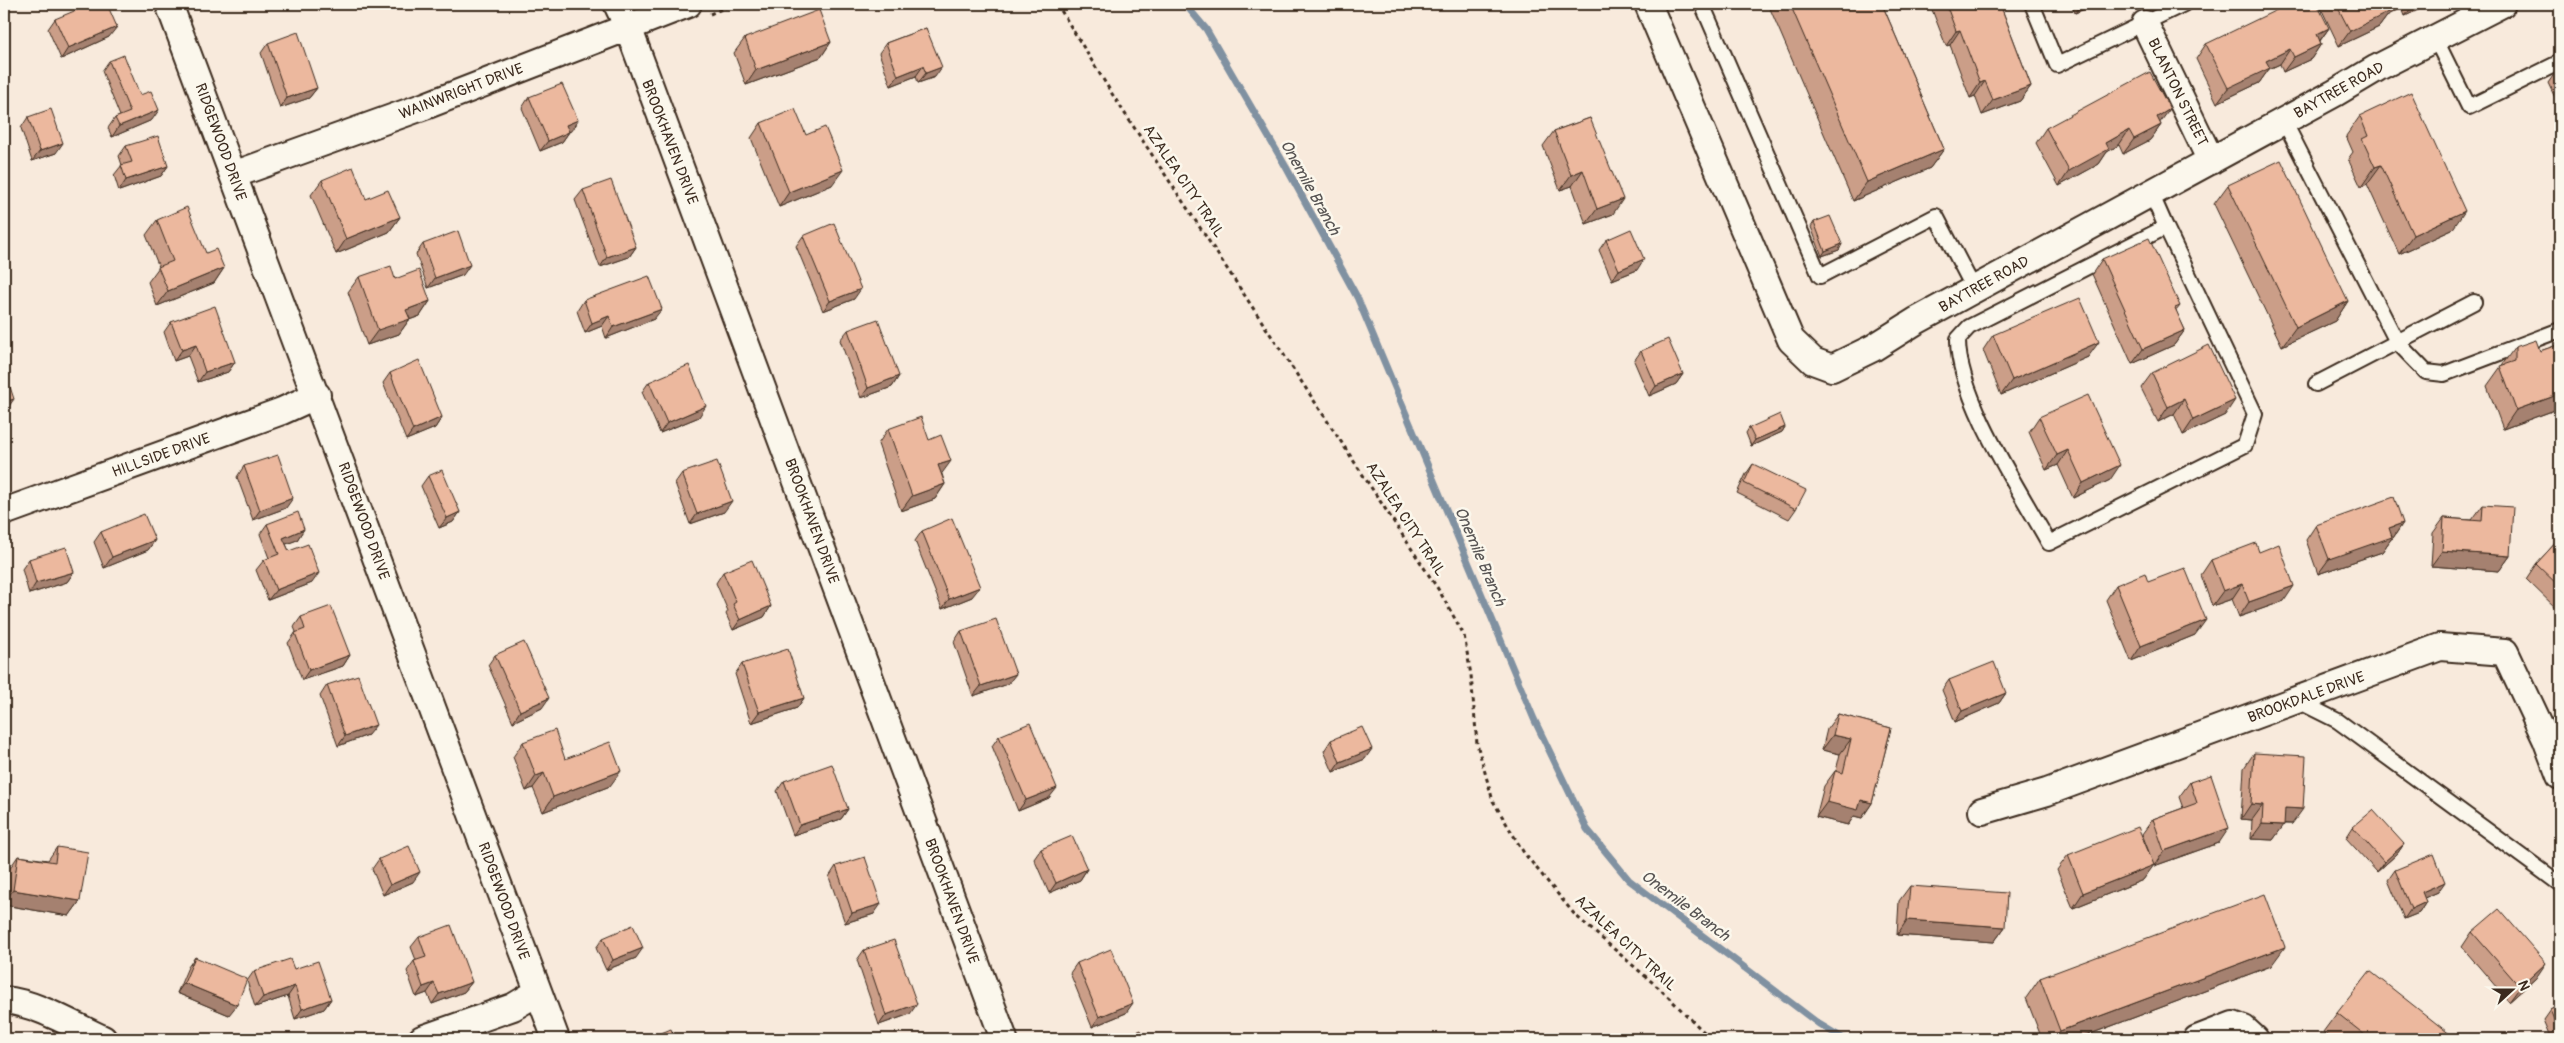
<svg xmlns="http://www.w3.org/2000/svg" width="2564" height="1043" font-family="Pangolin,sans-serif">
  <rect width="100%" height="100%" fill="#f8eadc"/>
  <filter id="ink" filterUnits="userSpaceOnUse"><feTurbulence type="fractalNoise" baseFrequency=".02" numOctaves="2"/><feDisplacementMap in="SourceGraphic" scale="10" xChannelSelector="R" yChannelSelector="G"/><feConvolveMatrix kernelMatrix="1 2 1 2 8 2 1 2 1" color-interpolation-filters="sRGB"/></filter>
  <g filter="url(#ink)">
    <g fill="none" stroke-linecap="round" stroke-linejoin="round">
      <path stroke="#8091a1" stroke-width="7" d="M1185,4L1206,29L1286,167L1357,297L1534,719L1587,829L1629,880L1819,1024L1844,1039"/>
      <defs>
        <path id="service" d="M1702,4L1820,276L1936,216L1974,289
          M2032,4L2057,65L2184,4
          M2435,38L2469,107L2560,62
          M2284,121L2397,342L2474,302
          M2151,193L2166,227L1969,327L1958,339C1957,396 2020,491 2049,543L2245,445L2255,414L2166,227
          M2316,384L2397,342L2426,372L2444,374L2560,330
          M2296,700L2338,721L2560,884"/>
        <path id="minor" d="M169,4L556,1039
          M617,4L628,27L1004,1039
          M1648,4L1791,340L1813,361L1832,368L1873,348L1916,321L2335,93L2377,68L2502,4
          M2145,24L2211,161
          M233,175L425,106L688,4
          M4,512L282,411L317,395
          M1982,811L2047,792L2440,647L2505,652L2546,739L2560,776
          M4,1000C37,1003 72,1025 103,1039
          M422,1039L513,1007L538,992
          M2197,1039L2233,1025L2244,1029L2255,1039"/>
      </defs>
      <use href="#service" stroke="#3b2a1e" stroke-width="18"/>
      <use href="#minor" stroke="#3b2a1e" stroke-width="30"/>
      <path stroke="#3b2a1e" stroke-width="3" stroke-dasharray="4 4" stroke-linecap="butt" d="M1057,4L1114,97L1440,592L1464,635L1471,675L1477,744L1493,801L1524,853L1575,915L1660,989L1711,1039
        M710,14L734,4"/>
      <use href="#service" stroke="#fbf7ec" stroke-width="14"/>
      <use href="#minor" stroke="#fbf7ec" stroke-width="26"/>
    </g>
    <path fill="#cb9e88" stroke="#3b2a1e" d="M541,4H559L543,10Z
      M1768,4H1882L1944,149L1930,168L1853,201Z
      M1934,4H2000L2031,86L2020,101L1982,115L1975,96L1970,98L1950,45L1946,46L1931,7Z
      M2071,4H2096L2075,13Z
      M2319,4H2431L2405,16L2402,8L2388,15L2379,27L2339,46Z
      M55,19L109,37L61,59L48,29Z
      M926,28L935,77L918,83L916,76L891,86L879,53L886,43Z
      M2329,28L2320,41L2321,44L2311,59L2283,72L2280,64L2269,69L2259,83L2217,103L2196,59L2206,44Z
      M745,38L831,42L821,57L746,85L734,53Z
      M268,43L317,88L309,98L280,108L261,53Z
      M109,61L140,95L152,120L112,137L108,128L115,118L120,116L102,71Z
      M2560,66V108L2548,83Z
      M529,97L571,131H568L569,132L562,142L540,151L522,108Z
      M2360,116L2452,230L2399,254L2367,184L2361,187L2348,159L2353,152L2346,136Z
      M28,117L56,153L32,161L21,128Z
      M1590,118L1613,214L1586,224L1572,186L1560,190L1543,146L1554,131Z
      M761,123L806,135L832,185L779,207L751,138Z
      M2160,123L2161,125L2150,140L2123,154L2119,145L2107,152L2099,164L2059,186L2036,143L2046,128Z
      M126,146L168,166L161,176L119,191L114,175L122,165L119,156Z
      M322,180L366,199L400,217L389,232L336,254L311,195Z
      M2228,185L2348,301L2335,321L2282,346L2214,204Z
      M583,190L636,247L629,257L600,267L575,200Z
      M157,220L206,253L224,268L214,283L157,306L148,282L159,267L146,235Z
      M1814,222L1842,244L1839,250L1822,256L1811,227Z
      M803,236L854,299L823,311L796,246Z
      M1606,240L1637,270L1612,280L1599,250Z
      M423,244L463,275L428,288L416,254Z
      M2102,259L2180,306L2176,311L2185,330L2174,345L2132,364L2092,274Z
      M359,277L395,279L430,301L420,316L409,320L399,334L367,345L348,292Z
      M584,300L654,319L606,338L602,326L585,333L577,311Z
      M171,322L235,362L228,372L198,382L188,356L174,361L164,332Z
      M848,330L899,376L892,387L861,398L840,340Z
      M1993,335L2088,357L2001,395L1983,350Z
      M2560,341V408L2503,429L2487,386L2515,347L2540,351L2558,345Z
      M1641,351L1683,374L1676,384L1649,396L1634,361Z
      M390,373L442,417L435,428L406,440L383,383Z
      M2152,373L2225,415L2183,435L2174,414L2158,422L2141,388Z
      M649,382L699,417L660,433L642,392Z
      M2039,417L2110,480L2073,498L2058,465L2046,470L2029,432Z
      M1785,427L1782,432L1751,446L1746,433L1749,428Z
      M888,429L942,474L945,484L935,499L901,511L878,444Z
      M1753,464L1796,509L1789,519L1737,493L1746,474Z
      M244,466L286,508L253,520L237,477Z
      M682,473L724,512L690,524L675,483Z
      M428,476L460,512L453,522L439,528L421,486Z
      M2483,505L2510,556L2499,571L2431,566L2433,533L2444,518L2472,520Z
      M2403,523L2393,538L2391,539L2382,552L2318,574L2306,540L2316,525Z
      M267,524L304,529L297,540L286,544L289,551L312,583L268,600L256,570L264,560L269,558L260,534Z
      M922,531L972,597L942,609L915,541Z
      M101,532L155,540L148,550L104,568L94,542Z
      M2560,538V612L2526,579L2536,564Z
      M2259,552L2284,601L2239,617L2232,599L2212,606L2201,575L2211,560Z
      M29,559L74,572L67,582L29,594L22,569Z
      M723,572L771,606L764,617L733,630L726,614L728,611L716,583Z
      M2148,582L2195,635L2131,661L2106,600L2116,585Z
      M301,617L350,655L343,666L302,680L288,643L296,632L294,627Z
      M961,631L1008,684L973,696L954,642Z
      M495,655L542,708L513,722L488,665Z
      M742,664L804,698L797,708L751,723L735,674Z
      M1949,680L2006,693L1999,703L1955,722L1942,690Z
      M327,685L368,735L338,746L320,696Z
      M1838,714L1891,728L1872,803L1862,818L1854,816L1848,825L1816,817L1824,786L1835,771H1836L1840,754L1822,750L1827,729Z
      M999,736L1049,798L1018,811L992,746Z
      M1331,740L1365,759L1333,772L1324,751Z
      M523,742L565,759L610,786L543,812L533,788L526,791L513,757Z
      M2254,753L2292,824H2284L2273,840L2251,839L2252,820L2241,819L2244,768Z
      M784,781L848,809L841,819L793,835L777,791Z
      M2190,782L2219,843L2154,866L2153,865L2143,880L2073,908L2057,870L2068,855L2149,852L2142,834L2153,819L2183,808L2179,797Z
      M2353,827L2404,844L2397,854L2377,872L2346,838Z
      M57,847L80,901L69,916L4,905V895L8,871L18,856L48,860Z
      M1041,849L1087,869L1080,880L1049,893L1034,859Z
      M379,859L413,882L383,895L372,869Z
      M836,866L874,914L845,923L829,877Z
      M2395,870L2438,892L2424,898L2426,902L2419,913L2404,919L2388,880Z
      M1910,886L2005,927L1994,942L1897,935L1899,901Z
      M2472,932L2536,978L2509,1002L2462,947Z
      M419,937L472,982L464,992L432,1004L427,993L416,997L407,971L414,961L416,960L411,947Z
      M603,938L636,958L606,970L596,948Z
      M864,950L910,1014L879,1025L857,960Z
      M195,957L229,1015L177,993L188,967Z
      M1077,963L1126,1013L1092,1027L1070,973Z
      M2271,966L2077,1039H2042L2026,998L2040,978Z
      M294,969L331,999L324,1009L295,1019L288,996L255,1007L247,981L254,971Z
      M2560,1005V1039H2551L2543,1020L2550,1010Z
      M2337,1013L2456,1039H2332L2323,1032Z"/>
    <path fill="#a5816f" stroke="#3b2a1e" d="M550,4H559L543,10L547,5Z
      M2082,4H2096L2075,13Z
      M2390,4H2405L2402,8L2388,15L2379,27L2339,46L2350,31Z
      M2414,4H2431L2405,16Z
      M117,27L109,37L61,59L68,48Z
      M2329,28L2318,43L2317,34Z
      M1960,30L1950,45L1946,46L1956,31Z
      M831,42L821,57L746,85L756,70Z
      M2321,44L2311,59L2283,72L2294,57Z
      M2290,49L2280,64L2269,69L2259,83L2217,103L2228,88L2266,61Z
      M923,66L916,76L891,86L898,76Z
      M942,67L935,77L918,83L926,73Z
      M1985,81L1975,96L1970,98L1980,83Z
      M2031,86L2020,101L1982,115L1993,100Z
      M317,88L309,98L280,108L287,98Z
      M2170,109L2159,124L2157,117Z
      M159,110L152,120L112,137L119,126Z
      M578,120L571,131L559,135L566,125Z
      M2161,125L2150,140L2123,154L2134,139Z
      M2129,130L2119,145L2107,152L2099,164L2059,186L2069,171L2106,143Z
      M569,132L562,142L540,151L548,141Z
      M63,143L56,153L32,161L40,151Z
      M1944,149L1930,168L1853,201L1867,182Z
      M2381,165L2367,184L2361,187L2375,167Z
      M168,166L161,176L119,191L126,180Z
      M843,170L832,185L779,207L789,192Z
      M1583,170L1572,186L1560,190L1571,175Z
      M1623,199L1613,214L1586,224L1597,209Z
      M2465,211L2452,230L2399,254L2413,235Z
      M400,217L389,232L336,254L346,239Z
      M1842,244L1839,250L1822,256L1825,251Z
      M636,247L629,257L600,267L607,257Z
      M1644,259L1637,270L1612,280L1619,270Z
      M470,265L463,275L428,288L435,278Z
      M224,268L214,283L157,306L168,291Z
      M861,289L854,299L823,311L830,301Z
      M430,301L420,316L409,320L399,334L367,345L378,330L406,310Z
      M2348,301L2335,321L2282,346L2296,327Z
      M662,309L654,319L606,338L613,327Z
      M609,316L602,326L585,333L592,323Z
      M2185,330L2174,345L2132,364L2143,349Z
      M2099,342L2088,357L2001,395L2012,380Z
      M196,345L188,356L174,361L182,350Z
      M235,362L228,372L198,382L205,372Z
      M1683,374L1676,384L1649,396L1656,386Z
      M899,376L892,387L861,398L868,388Z
      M2560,394V408L2503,429L2516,410Z
      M14,399L7,409L4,410V402Z
      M2184,399L2174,414L2158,422L2168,407Z
      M2235,400L2225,415L2183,435L2193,420Z
      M706,406L699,417L660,433L667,423Z
      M442,417L435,428L406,440L413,430Z
      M1785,427L1782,432L1751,446L1755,440Z
      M2068,450L2058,465L2046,470L2057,455Z
      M951,461L940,476L938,465Z
      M2120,465L2110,480L2073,498L2083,483Z
      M945,484L935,499L901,511L912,496Z
      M293,498L286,508L253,520L260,510Z
      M732,501L724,512L690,524L697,514Z
      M460,512L453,522L439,528L447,518Z
      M2403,523L2393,538L2391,539L2382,552L2318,574L2329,559L2389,528Z
      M304,529L297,540L276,548L283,538Z
      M155,540L148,550L104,568L112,557Z
      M2442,551L2510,556L2499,571L2431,566Z
      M74,572L67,582L29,594L36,583Z
      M319,573L312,583L268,600L276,590Z
      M2242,584L2232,599L2212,606L2223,591Z
      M2294,586L2284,601L2239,617L2249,602Z
      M980,587L972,597L942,609L949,599Z
      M771,606L764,617L733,630L740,620Z
      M2206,620L2195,635L2131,661L2141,646Z
      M350,655L343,666L302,680L309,670Z
      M1016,674L1008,684L973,696L981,686Z
      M2006,693L1999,703L1955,722L1962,711Z
      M549,698L542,708L513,722L520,711Z
      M804,698L797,708L751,723L759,712Z
      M376,725L368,735L338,746L345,736Z
      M1833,735L1851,739L1840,754L1822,750Z
      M1372,749L1365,759L1333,772L1340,762Z
      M621,771L610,786L543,812L553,797Z
      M544,773L533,788L526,791L536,776Z
      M1057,788L1049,798L1018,811L1026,800Z
      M1861,800L1872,803L1862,818L1854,816L1848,825L1816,817L1827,802Z
      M2251,804L2263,805L2252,820L2241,819Z
      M2285,808L2303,809L2292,824L2274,823Z
      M848,809L841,819L793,835L800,825Z
      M2262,824L2284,825L2273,840L2251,839Z
      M2229,828L2219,843L2154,866L2164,851Z
      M2404,844L2397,854L2377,872L2384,862Z
      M2154,865L2143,880L2073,908L2083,893Z
      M1087,869L1080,880L1049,893L1056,883Z
      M420,872L413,882L383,895L390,885Z
      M2445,882L2438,892L2415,902L2422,892Z
      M13,890L80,901L69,916L4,905V903Z
      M2426,902L2419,913L2404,919L2411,909Z
      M881,904L874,914L845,923L852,913Z
      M1907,920L2005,927L1994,942L1897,935Z
      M2285,947L2271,966L2077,1039H2054L2060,1031Z
      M643,948L636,958L606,970L613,960Z
      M2546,963L2536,978L2509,1002L2520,987Z
      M472,982L464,992L432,1004L439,994Z
      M184,983L237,1005L229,1015L177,993Z
      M434,983L427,993L416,997L423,987Z
      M295,986L288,996L255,1007L263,997Z
      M331,999L324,1009L295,1019L302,1009Z
      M1133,1003L1126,1013L1092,1027L1099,1017Z
      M917,1004L910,1014L879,1025L886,1015Z"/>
    <path fill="#ecb89e" stroke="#3b2a1e" d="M91,4H107L117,27L68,48L55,19Z
      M1790,4H1882L1944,149L1867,182Z
      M1946,4H2000L2031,86L1993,100L1985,81L1980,83L1960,30L1956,31Z
      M2289,4H2317L2329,28L2317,34L2321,44L2294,57L2290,49L2266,61L2270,68L2228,88L2206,44Z
      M2336,4H2390L2386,5L2389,12L2350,31Z
      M819,10L831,42L756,70L745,38Z
      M926,28L942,67L926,73L923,66L898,76L886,43Z
      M298,32L317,88L287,98L268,43Z
      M124,55L140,95L151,91L159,110L119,126L115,118L130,112L109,61Z
      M2150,72L2170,109L2157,117L2161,125L2134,139L2129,130L2106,143L2109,149L2069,171L2046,128Z
      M562,84L578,120L566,125L569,132L548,141L529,97Z
      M2411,92L2465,211L2413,235L2381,165L2375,167L2362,139L2368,136L2360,116Z
      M51,109L63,143L40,151L28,117Z
      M795,109L806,135L825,127L843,170L789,192L761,123Z
      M1590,118L1623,199L1597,209L1583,170L1571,175L1554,131Z
      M158,136L168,166L126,180L121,165L132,162L126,146Z
      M2281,160L2348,301L2296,327L2228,185Z
      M353,167L366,199L388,190L400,217L346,239L322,180Z
      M611,180L636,247L607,257L583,190Z
      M187,207L206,253L216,249L224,268L168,291L158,267L173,261L157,220Z
      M1830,216L1842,244L1825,251L1814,222Z
      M834,223L861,289L830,301L803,236Z
      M1631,229L1644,259L1619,270L1606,240Z
      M458,231L470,265L435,278L423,244Z
      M2149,238L2180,306L2175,308L2185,330L2143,349L2102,259Z
      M391,266L395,279L419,270L430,301L406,310L410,319L378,330L359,277Z
      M649,276L662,309L613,327L609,316L592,323L584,300Z
      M2080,298L2099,342L2012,380L1993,335Z
      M215,306L235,362L205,372L196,345L182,350L171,322Z
      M878,319L899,376L868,388L848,330Z
      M1668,339L1683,374L1656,386L1641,351Z
      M2536,340L2540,351L2560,344V394L2516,410L2500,366L2515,361V347Z
      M2209,345L2235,400L2193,420L2184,399L2168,407L2152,373Z
      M419,360L442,417L413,430L390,373Z
      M689,365L706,406L667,423L649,382Z
      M4,369L14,399L4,402Z
      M2088,395L2120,465L2083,483L2068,450L2057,455L2039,417Z
      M1780,414L1785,427L1755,440L1749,428Z
      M921,417L929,440L941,435L951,461L938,465L945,484L912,496L888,429Z
      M278,455L293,498L260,510L244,466Z
      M717,461L732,501L697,514L682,473Z
      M1753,464L1806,490L1796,509L1744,483Z
      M442,470L460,512L447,518L428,476Z
      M2394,497L2403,523L2389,528L2392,537L2329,559L2316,525Z
      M2483,505L2513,507L2510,556L2442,551L2444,518L2482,521Z
      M298,512L304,529L283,538L289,551L308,544L319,573L276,590L264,560L279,554L267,524Z
      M144,514L155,540L112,557L101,532Z
      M952,518L980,587L949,599L922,531Z
      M2560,538V587L2536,564Z
      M2256,543L2259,552L2279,544L2294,586L2249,602L2242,584L2223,591L2211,560Z
      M66,547L74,572L36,583L29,559Z
      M752,560L771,606L740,620L733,604L736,602L723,572Z
      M2185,568L2206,620L2141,646L2116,585L2145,573L2148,582Z
      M331,606L350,655L309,670L295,633L305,629L301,617Z
      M996,619L1016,674L981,686L961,631Z
      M524,642L549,698L520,711L495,655Z
      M788,649L804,698L759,712L742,664Z
      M1994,662L2006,693L1962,711L1949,680Z
      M358,675L376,725L345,736L327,685Z
      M1838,714L1891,728L1872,803L1861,800L1858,810L1827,802L1835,771L1843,773L1851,739L1833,735Z
      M1030,723L1057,788L1026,800L999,736Z
      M1362,727L1372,749L1340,762L1331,740Z
      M555,730L565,759L610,742L621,771L553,797L544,773L536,776L523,742Z
      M2254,753L2306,756L2303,809L2285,808L2284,825L2262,824L2263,805L2251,804Z
      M832,764L848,809L800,825L784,781Z
      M2211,775L2229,828L2164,851L2153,819L2197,803L2190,782Z
      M2373,810L2404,844L2384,862L2353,827Z
      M2138,827L2154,865L2083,893L2068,855Z
      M1072,836L1087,869L1056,883L1041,849Z
      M409,846L420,872L390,885L379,859Z
      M57,847L88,852L80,901L13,890L18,856L55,862Z
      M2434,854L2445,882L2422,892L2426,902L2411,909L2395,870Z
      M865,857L881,904L852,913L836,866Z
      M1910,886L2007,893L2005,927L1907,920Z
      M2265,894L2285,947L2060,1031L2040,978Z
      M2499,909L2546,963L2520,987L2472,932Z
      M451,925L472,982L439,994L434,983L423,987L414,961L426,957L419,937Z
      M633,925L643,948L613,960L603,938Z
      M894,940L917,1004L886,1015L864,950Z
      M1111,949L1133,1003L1099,1017L1077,963Z
      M195,957L247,979L237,1005L184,983Z
      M290,959L294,969L318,961L331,999L302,1009L295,986L263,997L254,971Z
      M2370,971L2456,1039H2370L2337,1013Z
      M2560,1005V1034L2550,1010Z
      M671,1029L675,1039H647Z
      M1141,1030L1145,1039H1119Z"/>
  </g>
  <g text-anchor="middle" stroke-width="5" stroke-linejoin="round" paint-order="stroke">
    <g font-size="15" fill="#3b2a1e" stroke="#fbf7ec">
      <text transform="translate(2339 90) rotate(-29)" y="5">BAYTREE ROAD</text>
      <text transform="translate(461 91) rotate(-21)" y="5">WAINWRIGHT DRIVE</text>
      <text transform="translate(2178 92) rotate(64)" y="5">BLANTON STREET</text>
      <text transform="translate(221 142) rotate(70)" y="5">RIDGEWOOD DRIVE</text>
      <text transform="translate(670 142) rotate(69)" y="5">BROOKHAVEN DRIVE</text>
      <text transform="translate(1184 181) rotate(56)" y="5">AZALEA CITY TRAIL</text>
      <text transform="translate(1984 284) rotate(-29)" y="5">BAYTREE ROAD</text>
      <text transform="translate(161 455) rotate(-20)" y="5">HILLSIDE DRIVE</text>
      <text transform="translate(1406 519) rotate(57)" y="5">AZALEA CITY TRAIL</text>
      <text transform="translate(364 521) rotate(70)" y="5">RIDGEWOOD DRIVE</text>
      <text transform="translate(812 521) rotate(70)" y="5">BROOKHAVEN DRIVE</text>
      <text transform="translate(2306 697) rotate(-20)" y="5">BROOKDALE DRIVE</text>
      <text transform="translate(504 901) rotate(70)" y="5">RIDGEWOOD DRIVE</text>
      <text transform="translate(952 901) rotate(70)" y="5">BROOKHAVEN DRIVE</text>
      <text transform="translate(1626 943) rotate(43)" y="5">AZALEA CITY TRAIL</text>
    </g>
    <g font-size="16" font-style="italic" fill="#585554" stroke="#fbf7ec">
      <text transform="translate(1311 187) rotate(61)" y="6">Onemile Branch</text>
      <text transform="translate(1481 556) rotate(67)" y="6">Onemile Branch</text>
      <text transform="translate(1686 905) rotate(37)" y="6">Onemile Branch</text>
    </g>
  </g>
  <rect width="2564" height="1043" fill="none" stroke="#fbf7ec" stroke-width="20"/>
  <rect x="10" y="10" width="2544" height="1023" fill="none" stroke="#3b2a1e" stroke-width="2" filter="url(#ink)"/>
  <g transform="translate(2512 990) rotate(69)" stroke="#fbf7ec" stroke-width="4" paint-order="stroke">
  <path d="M0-4L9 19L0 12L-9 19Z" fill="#3b2a1e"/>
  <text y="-8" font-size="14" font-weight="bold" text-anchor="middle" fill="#3b2a1e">N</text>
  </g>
</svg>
